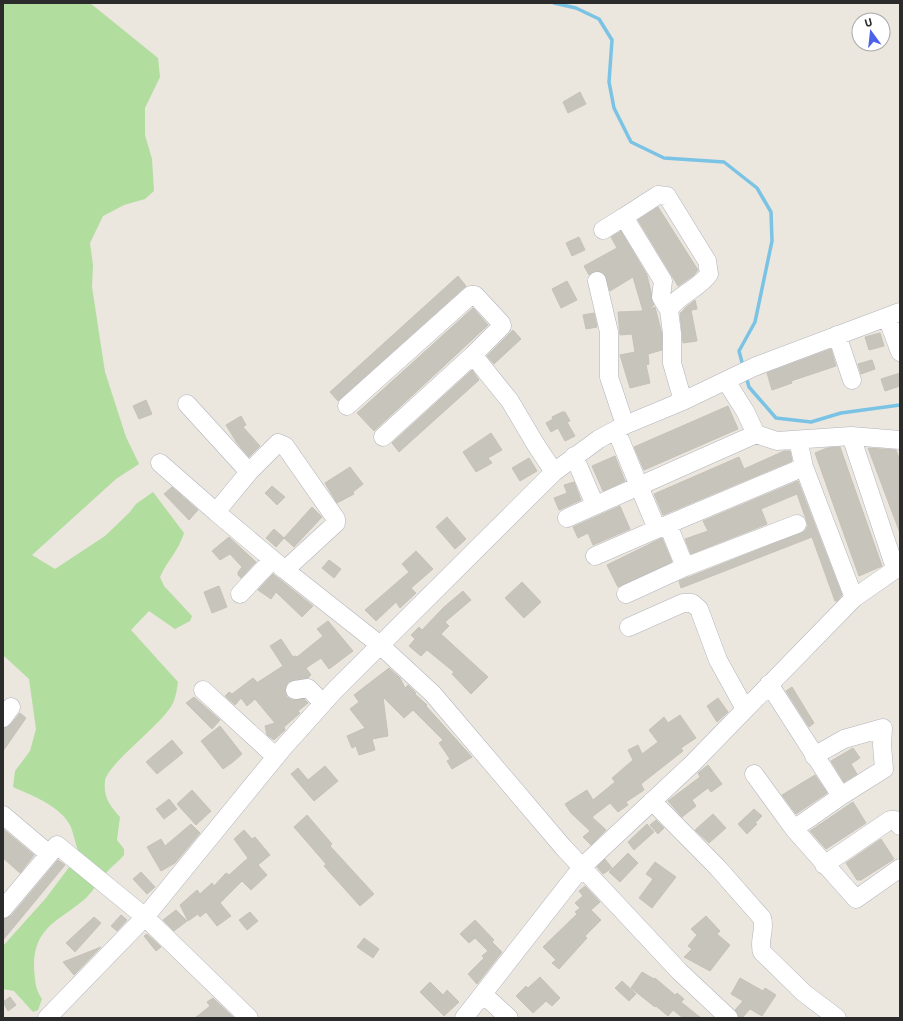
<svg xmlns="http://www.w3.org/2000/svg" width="903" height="1021" font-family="'IBM Plex Sans',sans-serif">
  <rect width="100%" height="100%" fill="#ebe6de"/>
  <path fill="#b1dd9f" d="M3,3H90L158,58L160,77L145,108V135L152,159L154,191L145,199L124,205L103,216L90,243L93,265L92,287L105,372L126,437L139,464L116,479L32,555L55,569L105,536L129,513L136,504L153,492L184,533C179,550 167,561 160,577L164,586L192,616L190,621L175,629L149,611L131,630L178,682C177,688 176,697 173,703C163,724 107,764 105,781C103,797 110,806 120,817L117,840L124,849V855C118,862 111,867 105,874C98,882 93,891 86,898C60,921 33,926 34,968C35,980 35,989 42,999L38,1010L33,1012L14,991L3,989V946L46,898L79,854C76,845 74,836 71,827C61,806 33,796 13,787L15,771L30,751L36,729L29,679L3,655Z"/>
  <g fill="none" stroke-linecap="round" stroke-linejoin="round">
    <path stroke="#7ac3e5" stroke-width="3.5" d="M554,3L576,8L599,19L612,40L609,82L614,108L631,142L664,158L724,162L757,188L771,212L772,241L755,322L739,351L743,366
      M746,376L749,387L776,418L811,422L841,413L900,405"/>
  </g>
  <path fill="#c7c4bc" stroke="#c7c2b8" d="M580,92L586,104L568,113L563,102Z
    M658,207L698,270L693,276L678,286L638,220Z
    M621,231L647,275L654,305L648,309L655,307L662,334V350L648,354L649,364L646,365L650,383L630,388L620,355L635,352L632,334L620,335L618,312L643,311L633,277L610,291L604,274L595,271L589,275L584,266L617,248L611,237Z
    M579,237L585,250L572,256L566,243Z
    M458,276L466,286L338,401L330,392Z
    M567,281L577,300L561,308L552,289Z
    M695,300L697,309L682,312L685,308Z
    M473,308L488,325L374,431L357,413Z
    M691,310L697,341L683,343L680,313Z
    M594,313L597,327L586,329L583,315Z
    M513,330L521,339L494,364L487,356Z
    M880,333L884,346L869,350L865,337Z
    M831,349L836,366L791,381L792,383L772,390L767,373Z
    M872,360L875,369L861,374L858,364Z
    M472,370L479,380L399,452L392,443Z
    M900,373V386L885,391L881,379Z
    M146,400L152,414L139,419L133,406Z
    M728,406L738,429L644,470L634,447Z
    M562,412H565L570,421L567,422L575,436L565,441L558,428L551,432L546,423L553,419L552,417Z
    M241,416L246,425L243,427L260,446L249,457L237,443L226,425Z
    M491,433L502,450L488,458L492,463L476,472L463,452Z
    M840,447L882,566L859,576L815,453L827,448Z
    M868,448L896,450L900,461V533Z
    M784,451H790L792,461L663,515L654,494L739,457L744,469Z
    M615,456L625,481L603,491L592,466Z
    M529,458L537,471L520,481L512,468Z
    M350,467L363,484L353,492L354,494L337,503L325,483Z
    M798,481L842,595L837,601H835L812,537L681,588L679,581L805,531L808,525L797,494L761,509L767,524L691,554L685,539L708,531L703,521Z
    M574,482L581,500L559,510L554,498L567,493L564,485Z
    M272,486L285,497L277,505L265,493Z
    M172,487L198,510L189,520L164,494Z
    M620,506L630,529L593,545L588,533L578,538L573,527Z
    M312,507L322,517L294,547L284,538Z
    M447,517L466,539L455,549L436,527Z
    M274,529L284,538L276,547L266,538Z
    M229,537L256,562L241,578L238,575V572L242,567L230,554L220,560L212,551Z
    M662,538L672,562L618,587L607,565Z
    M416,551L433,569L411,588L416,593L400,608L396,602L376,621L365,610L409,572L402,564Z
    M329,560L341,569L334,578L322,568Z
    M273,574L313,606L302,617L276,592L271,599L258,590Z
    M522,582L541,602L524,618L505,598Z
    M219,586L227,607L212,613L204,592Z
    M463,591L471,600L445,622L449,626L441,634L488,677L471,694L452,674L454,672L427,650L421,656L409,646L415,639L411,635L419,627L422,630L444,607Z
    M328,621L353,651L329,669L321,658L306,668L311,675L308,678L288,682L285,691L287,697L292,700L304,699L308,703L298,711L300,713L284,727L285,730L274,740L267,735L265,726L275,723L255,699L247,706L241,698L235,705L225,696L229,692L232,694L253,678L257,682L255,684L283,666L270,646L281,639L293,657L295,656L297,657L323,636L317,629Z
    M389,668L400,678L405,688L408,685L416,693L415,694L427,705L426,706L472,757L452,769L447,761L450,759L439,743L443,740L413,710L404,718L383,697L388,736L372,739L375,750L359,755L356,746L352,748L347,736L365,728L350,709L359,702L354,695Z
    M792,687L814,723L809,727L786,691Z
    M194,697L220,720L212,729L186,703Z
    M718,698L728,712L717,722L707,706Z
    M20,713L26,718L3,751V728L11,724Z
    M680,715L696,738L681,748L683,751L641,784L644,790L626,802L628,805L618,812L610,803L592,817L606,830L591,845L583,837L590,831L571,813L565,804L587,790L593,800L615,782L612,778L633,760L628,750L638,745L642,754L658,742L649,730L664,717L668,723Z
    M220,726L242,754L233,762L223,769L201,741Z
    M172,740L183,753L157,774L146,762Z
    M853,748L860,758L851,764L857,774L844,782L831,761Z
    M708,765L722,784L711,792L708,788L692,800L696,806L682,817L668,801L700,777L698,773Z
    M325,766L338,781L314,801L291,774L298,768L308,780Z
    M815,775L827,793L796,814L782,795Z
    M192,790L211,811L196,825L177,804Z
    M169,799L177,809L164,819L156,809Z
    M853,802L866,823L826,849L810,831Z
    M754,809L762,816L755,823L757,824L747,834L738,824Z
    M713,814L726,828L709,843L695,830Z
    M307,815L332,844L330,846L374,894L360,906L324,866L326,864L294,827Z
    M656,820L664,828L658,834L650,825Z
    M191,824L200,833L175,863L161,871L147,847L161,839L165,846Z
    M647,824L654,832L634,850L628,842Z
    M3,829L34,855L20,873L3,858Z
    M244,830L252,839L255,837L270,855L258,865L267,875L251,890L242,881L220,903L231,916L217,926L206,912L200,917L198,914L188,921L180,905L197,890L200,894L212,883L214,886L226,873L229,875L248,858L234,839Z
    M881,839L894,859L861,880H857L846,863Z
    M628,853L638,863L620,882L609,872Z
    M605,859L612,868L603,874L597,867Z
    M58,860L65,865L3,940V919L11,916Z
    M655,862L676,877L652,908L639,898L653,879L646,874Z
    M141,872L155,887L147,894L133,879Z
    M585,886L600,902L591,910L601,920L585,936L587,938L559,969L552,963L556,960L543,947L577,914L575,912L580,908L575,903L583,896L579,891Z
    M176,910L187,921L174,931L163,920Z
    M250,912L258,921L247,930L239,920Z
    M121,915L127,920L117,931L111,926Z
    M706,916L720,931L717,934L730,945L710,971L684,957L692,949L688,946L697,935L691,929Z
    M94,917L101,923L75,952L66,943Z
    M475,920L494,940L492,942L502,952L477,984L468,974L484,958L482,956L488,951L475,938L469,943L460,934Z
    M147,934L161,947L156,951L144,936Z
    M364,938L379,949L373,958L357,947Z
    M101,947L74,975L63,962Z
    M642,972L654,979L655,978L675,995L677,993L684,999L681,1002L701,1018H683L673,1010L668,1016L656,1006L655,1007L631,988Z
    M540,977L560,998L552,1006L546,1001L533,1013L516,996L526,986L528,988Z
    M740,978L763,991L765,988L776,995L762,1016L750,1009L742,1018L739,1017L735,1010L743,1001L731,994Z
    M622,981L636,994L629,1001L615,988Z
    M430,982L443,995L447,990L459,1002L444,1016L420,992Z
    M10,997L16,1005L8,1011L3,1002Z
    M213,998L234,1018H195L210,1006L207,1002Z"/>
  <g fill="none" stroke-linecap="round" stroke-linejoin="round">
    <defs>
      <path id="minor" d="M624,217L658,195L667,196L707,261L709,274C699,289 678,294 669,310
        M603,230L624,217L663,281L661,297L669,310L672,333V363L683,401
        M597,281L609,332V377L625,425
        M887,317L900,352
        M837,335L852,380
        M726,381L745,411L756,434L777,441L851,436L900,440
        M187,404L249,472
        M347,406L471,295H475L501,323L502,326L473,355
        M756,434L639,486L657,529L804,467
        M851,436L895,568
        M383,437L473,355L510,401L536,445L554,472
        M798,440L804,467L854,598L900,566
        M574,456L595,505
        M160,463L216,512
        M567,518L639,486L616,430
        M668,525L685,567L797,524
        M595,556L657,529
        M285,570L336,523V519L285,446L278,443L249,472L216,512L285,570L380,645L433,694L563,847L680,972L729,1018
        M240,594L272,560
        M626,594L685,567
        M629,627L683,603H692L699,609L718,660L745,709
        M203,690L276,757
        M295,690L308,688L323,703
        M3,718L11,707
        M814,756L844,739L883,728L882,745L884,769L841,796
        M754,774L794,829L841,796L769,684
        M652,801L718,868L762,918C766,929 758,941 762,952L804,993L837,1018
        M3,815L49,854
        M794,829L856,899L900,868
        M824,865L890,820H895L900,826
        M3,909L57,845L145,917L249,1018
        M483,994L509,1018
        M47,1018L145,917L283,748L335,690L554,472L599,439L625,425L683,401L754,367L900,312
        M464,1018L582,867L692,764L854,598"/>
    </defs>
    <use href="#minor" stroke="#b1b4bd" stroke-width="19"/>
    <use href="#minor" stroke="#fff" stroke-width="18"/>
  </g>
  <rect width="903" height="1021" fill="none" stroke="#2b2b2b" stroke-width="8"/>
  <g transform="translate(871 32) rotate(345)"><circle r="19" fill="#ffffff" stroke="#aaaaaa"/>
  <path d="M0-3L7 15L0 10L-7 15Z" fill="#4c61eb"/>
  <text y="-6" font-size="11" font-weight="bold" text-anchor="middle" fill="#2b2b2b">U</text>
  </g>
</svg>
